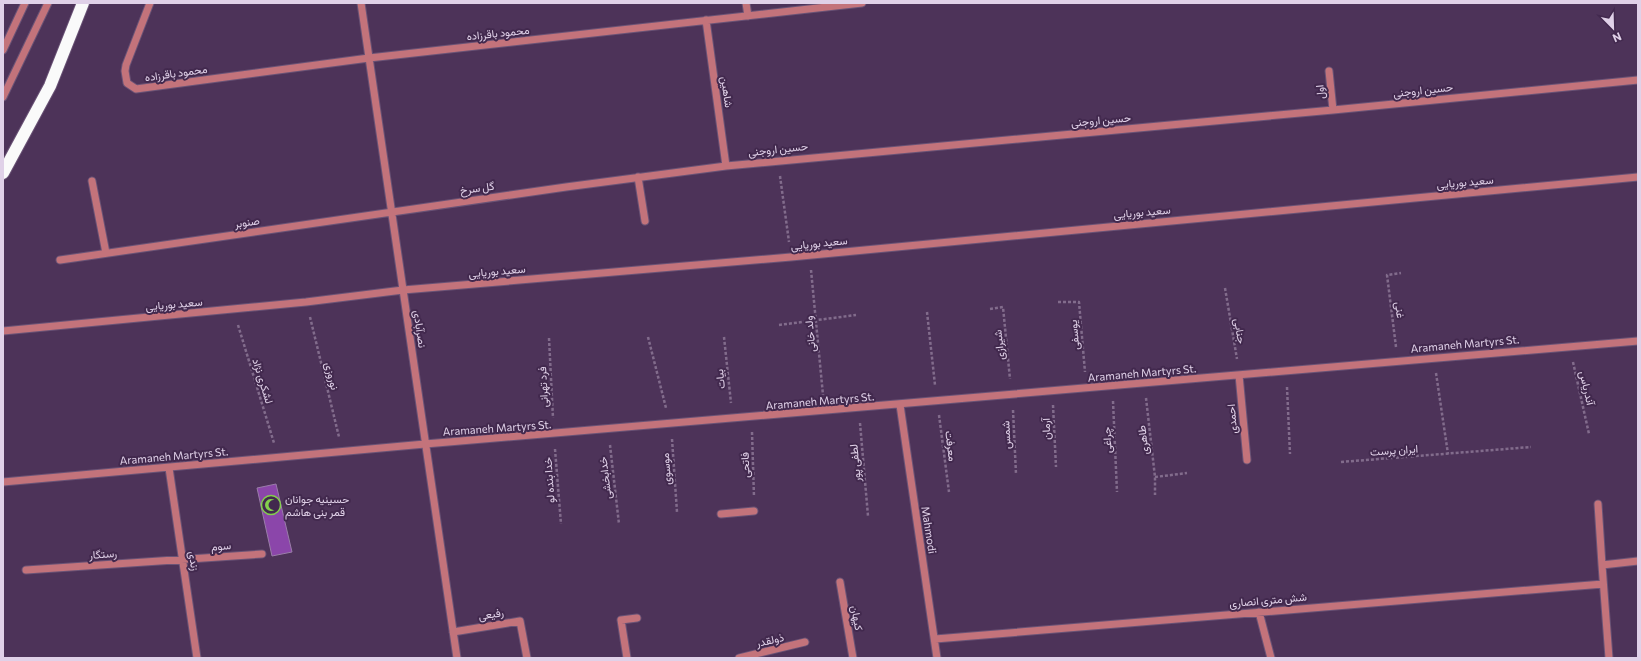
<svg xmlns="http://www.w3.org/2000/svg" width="1641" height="661" font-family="Commissioner,Vazirmatn,sans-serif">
  <rect width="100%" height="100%" fill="#4d3359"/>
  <path fill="#8b46aa" stroke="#9a7da9" d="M276,484L292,552L272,556L257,488Z"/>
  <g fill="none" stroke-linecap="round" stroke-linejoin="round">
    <defs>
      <path id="minor" d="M150,3L126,65L125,71L127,83L136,89L369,58L862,3
        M361,3L457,658
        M746,3L748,16
        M706,20L726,166
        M3,50L25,3
        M1329,71L1333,110
        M3,97L48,3
        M638,177L645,221
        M92,181L106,253
        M60,260L566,187L726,166L1333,110L1638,80
        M3,331L306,302L403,290L791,257L1638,177
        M1239,375L1247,460
        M900,405L937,658
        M169,468L197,658
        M3,482L425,444L1638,341
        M1598,504L1602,565
        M721,514L754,511
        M26,570L262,554
        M840,582L853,658
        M1259,612L1271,658
        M453,632L520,621L527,658
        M935,639L1603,584
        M627,658L621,620L637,618
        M739,658L805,642
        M1609,658L1602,565L1638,561"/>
      <path id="highway" d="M3,173L50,86L83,3"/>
    </defs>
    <use href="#minor" stroke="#6a5376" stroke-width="9"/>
    <use href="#highway" stroke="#6a5376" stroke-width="14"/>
    <path stroke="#826c8c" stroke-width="2.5" stroke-dasharray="3 2" stroke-linecap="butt" d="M780,176L789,242
      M811,270L823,395
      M1225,288L1237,359
      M1058,302H1079L1085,372
      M990,309L1003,307L1010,379
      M927,312L935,385
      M310,317L339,437
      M238,325L274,443
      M779,325L856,315
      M648,337L666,408
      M724,337L731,403
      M549,338L553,418
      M1396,347L1387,275L1401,273
      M1573,362L1589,434
      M1436,373L1448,454
      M1287,387L1290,454
      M1146,398L1155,477V495
      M1113,401L1117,492
      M1053,405L1056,467
      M1013,410L1016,474
      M939,415L949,492
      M860,423L868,516
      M752,432L754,497
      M672,439L677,512
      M610,445L619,524
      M555,449L561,524
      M1341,462L1531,447
      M1155,477L1187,473"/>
    <use href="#minor" stroke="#c3737b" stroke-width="7"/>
    <use href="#highway" stroke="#fafafa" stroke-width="12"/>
  </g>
  <defs>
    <symbol id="mosque-ring" viewBox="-11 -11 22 22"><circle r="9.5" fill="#42294e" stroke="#84cf4d" stroke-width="1.5"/><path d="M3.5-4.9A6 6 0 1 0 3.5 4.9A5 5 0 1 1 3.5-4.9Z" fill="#84cf4d"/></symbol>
  </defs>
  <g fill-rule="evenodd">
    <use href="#mosque-ring" x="260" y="494" width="22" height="22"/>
  </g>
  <g text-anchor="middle" stroke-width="4" stroke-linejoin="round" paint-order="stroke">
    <g font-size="11" fill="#e0d1e8" stroke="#42294e">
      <text transform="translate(498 33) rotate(-6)" y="4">محمود باقرزاده</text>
      <text transform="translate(176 73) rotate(-8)" y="4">محمود باقرزاده</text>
      <text transform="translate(1423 90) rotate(-6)" y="4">حسین اروجنی</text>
      <text transform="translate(727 92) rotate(82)" y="4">شاهین</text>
      <text transform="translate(1320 92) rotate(-96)" y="4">اول</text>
      <text transform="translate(1101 120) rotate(-5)" y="4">حسین اروجنی</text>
      <text transform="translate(778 149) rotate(-6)" y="4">حسین اروجنی</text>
      <text transform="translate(1465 182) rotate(-5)" y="4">سعید بوریایی</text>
      <text transform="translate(477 188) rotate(-8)" y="4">گل سرخ</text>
      <text transform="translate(1142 212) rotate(-5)" y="4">سعید بوریایی</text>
      <text transform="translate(247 222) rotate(-8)" y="4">صنوبر</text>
      <text transform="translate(819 243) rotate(-6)" y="4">سعید بوریایی</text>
      <text transform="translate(497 271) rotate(-5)" y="4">سعید بوریایی</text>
      <text transform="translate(174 304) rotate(-5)" y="4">سعید بوریایی</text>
      <text transform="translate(1400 310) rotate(83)" y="4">غنی</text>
      <text transform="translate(420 329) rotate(82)" y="4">نصرآبادی</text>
      <text transform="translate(1240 331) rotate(81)" y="4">جنابی</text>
      <text transform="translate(810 334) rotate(-95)" y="4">ولد خانی</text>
      <text transform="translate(1074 335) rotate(-95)" y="4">یوسفی</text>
      <text transform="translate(1465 344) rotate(-5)" y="4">Aramaneh Martyrs St.</text>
      <text transform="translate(999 345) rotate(-96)" y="4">شیرازی</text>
      <text transform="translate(1142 373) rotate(-5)" y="4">Aramaneh Martyrs St.</text>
      <text transform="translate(332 376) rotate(76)" y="4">نوروزی</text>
      <text transform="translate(720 379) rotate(-96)" y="4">بیات</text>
      <text transform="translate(263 381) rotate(73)" y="4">لشکری نژاد</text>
      <text transform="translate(543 387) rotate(-93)" y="4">فرد تهرانی</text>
      <text transform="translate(1587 388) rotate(77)" y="4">آندریاس</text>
      <text transform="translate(820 401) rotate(-5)" y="4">Aramaneh Martyrs St.</text>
      <text transform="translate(1232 419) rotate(-95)" y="4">احمدی</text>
      <text transform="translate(497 428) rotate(-4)" y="4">Aramaneh Martyrs St.</text>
      <text transform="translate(1046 429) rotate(-92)" y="4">آرمان</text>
      <text transform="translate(1006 435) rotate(-93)" y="4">شمس</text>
      <text transform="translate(1107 440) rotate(-92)" y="4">چراغی</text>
      <text transform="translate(1143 440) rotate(-97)" y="4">طاهری</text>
      <text transform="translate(951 446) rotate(83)" y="4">معرفت</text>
      <text transform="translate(1394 450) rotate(-4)" y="4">ایران پرست</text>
      <text transform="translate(174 456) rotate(-5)" y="4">Aramaneh Martyrs St.</text>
      <text transform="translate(855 463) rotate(-95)" y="4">لطفی پور</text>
      <text transform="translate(745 465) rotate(-92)" y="4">فاتحی</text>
      <text transform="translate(666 469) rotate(-94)" y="4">موسوی</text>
      <text transform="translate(605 478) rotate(-97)" y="4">خدابخشی</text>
      <text transform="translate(549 480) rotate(-94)" y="4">خدا بنده لو</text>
      <text transform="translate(929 530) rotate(81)" y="4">Mahmodi</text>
      <text transform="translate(221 546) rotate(-5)" y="4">سوم</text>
      <text transform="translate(103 554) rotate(-4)" y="4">رستگار</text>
      <text transform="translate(194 561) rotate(82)" y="4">زندی</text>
      <text transform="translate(1268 600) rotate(-5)" y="4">شش متری انصاری</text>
      <text transform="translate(491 614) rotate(-9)" y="4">رفیعی</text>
      <text transform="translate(857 618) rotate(80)" y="4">کیهان</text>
      <text transform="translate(770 640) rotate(-13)" y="4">ذولقدر</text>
    </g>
    <g font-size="11" fill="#e0d1e8" stroke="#42294e" text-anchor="start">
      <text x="285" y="503">حسینیه جوانان<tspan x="285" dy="13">قمر بنی هاشم</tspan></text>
    </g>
  </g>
  <rect width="1641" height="661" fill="none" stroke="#e0d1e8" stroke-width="8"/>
  <g transform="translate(1613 28) rotate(157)" stroke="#42294e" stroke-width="3" paint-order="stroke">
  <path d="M0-3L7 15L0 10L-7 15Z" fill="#e0d1e8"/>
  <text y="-6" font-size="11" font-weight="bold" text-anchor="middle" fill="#e0d1e8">N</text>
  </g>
</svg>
